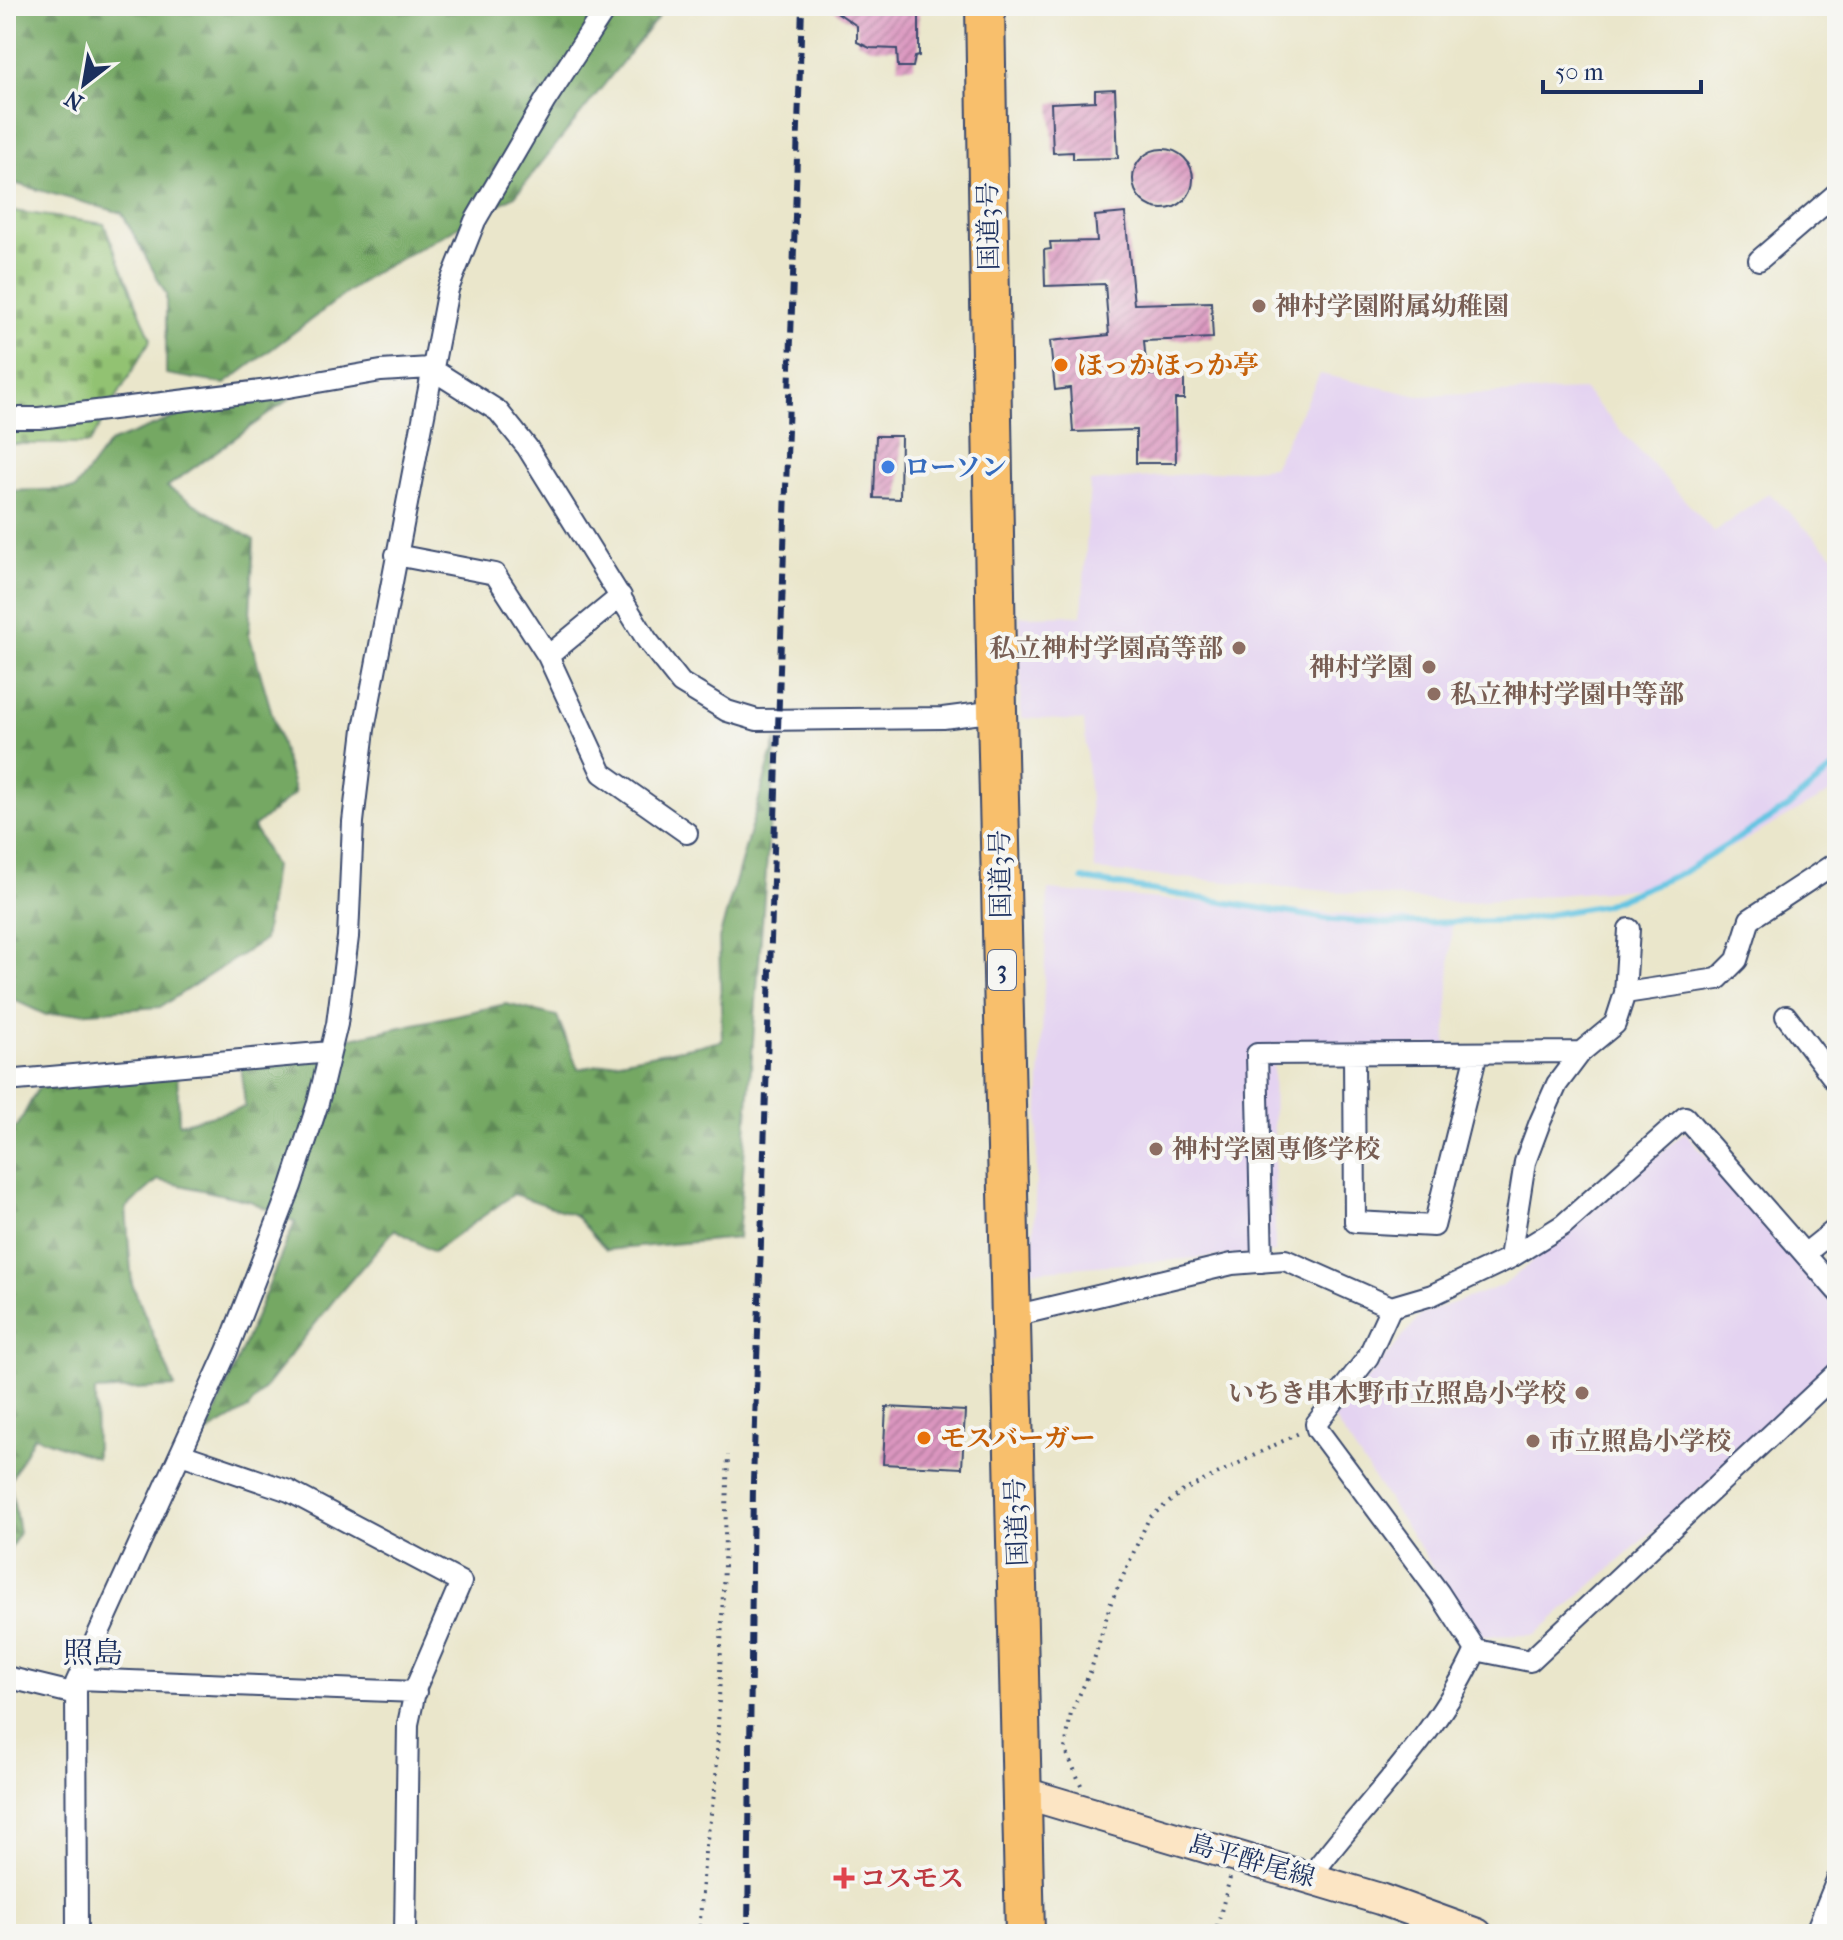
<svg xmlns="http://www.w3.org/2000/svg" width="1843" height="1940" font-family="'IM FELL French Canon','Noto Serif JP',serif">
  <defs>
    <pattern id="forest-firs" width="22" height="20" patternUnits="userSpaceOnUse" patternTransform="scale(2)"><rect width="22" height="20" fill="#75a864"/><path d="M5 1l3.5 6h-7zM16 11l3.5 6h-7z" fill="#5f8956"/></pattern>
    <pattern id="cemetery-stones" width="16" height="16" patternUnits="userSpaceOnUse" patternTransform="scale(2)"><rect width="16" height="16" fill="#92c272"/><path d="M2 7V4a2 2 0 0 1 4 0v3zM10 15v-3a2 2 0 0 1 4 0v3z" fill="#769e61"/></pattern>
    <pattern id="building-hatch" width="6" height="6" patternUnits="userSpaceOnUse" patternTransform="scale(2)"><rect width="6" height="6" fill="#db96bf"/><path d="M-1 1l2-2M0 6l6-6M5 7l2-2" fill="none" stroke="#b17b9e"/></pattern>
  </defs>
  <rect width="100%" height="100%" fill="#f6f6f2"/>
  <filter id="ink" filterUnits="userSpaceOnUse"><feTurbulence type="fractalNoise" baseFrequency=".0125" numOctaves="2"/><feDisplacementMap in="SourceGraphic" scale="16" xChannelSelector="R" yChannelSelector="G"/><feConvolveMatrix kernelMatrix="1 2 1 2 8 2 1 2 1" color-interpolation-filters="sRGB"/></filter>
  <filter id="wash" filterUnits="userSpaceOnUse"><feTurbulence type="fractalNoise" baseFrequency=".006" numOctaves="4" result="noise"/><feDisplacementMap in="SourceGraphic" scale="32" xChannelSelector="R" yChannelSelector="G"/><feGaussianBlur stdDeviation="1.8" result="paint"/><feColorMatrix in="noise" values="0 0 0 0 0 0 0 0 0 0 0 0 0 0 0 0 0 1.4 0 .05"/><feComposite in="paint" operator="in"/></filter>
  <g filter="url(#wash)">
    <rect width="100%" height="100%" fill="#eae6cb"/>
    <path fill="#e4d3f1" d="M1320,374L1419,396L1584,390L1714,532L1769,493L1837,559V789L1742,842L1642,888L1461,903L1095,870L1084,721L1021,718L1020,616L1082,615L1090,482L1273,467Z
      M1048,890L1452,923L1446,1046L1273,1045L1275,1252L1032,1271Z
      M1685,1132L1837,1309V1368L1535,1635L1479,1636L1334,1419L1422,1314L1504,1285Z"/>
    <path fill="url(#forest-firs)" stroke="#486c61" stroke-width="2" d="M6,6H650L659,16L515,196L372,274L225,384L166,374V294L122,213L6,181Z
      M292,397L167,487L254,540L249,634L295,793L254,827L274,866L264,940L160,1007L46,1015L6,996V491L75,489L109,443L193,410Z
      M776,740L738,1238L606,1250L575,1215L514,1194L433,1252L395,1229L338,1295L248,1409L207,1433L295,1222L250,1201L158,1180L126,1208L132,1284L175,1387L95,1391L96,1458L34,1436L10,1481L19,1532L6,1558V1128L17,1127L38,1088L177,1069L179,1124L245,1107L241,1062L506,1004L557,1016L578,1069L722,1041L719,939Z"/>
    <path fill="url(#cemetery-stones)" stroke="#567868" stroke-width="2" d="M6,210L104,224L151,339L89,444H6Z"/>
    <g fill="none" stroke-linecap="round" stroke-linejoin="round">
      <path stroke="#64c4e2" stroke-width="6" d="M1083,879L1333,920L1387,924L1519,920L1604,905L1684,872L1788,807L1837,765"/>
    </g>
    <g id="blocks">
      <path fill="url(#building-hatch)" d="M828,6H898V11L919,12V56L915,57L913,67H898L897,49L870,48L857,42V26Z
        M1115,89L1118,158L1073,159V152L1053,153L1051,103L1095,101V90Z
        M1133 179a30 30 0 1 1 60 0a30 30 0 1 1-60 0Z
        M1125,213L1134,304L1211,302L1213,338L1144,341L1147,375H1184V399H1175L1176,463H1136V430L1073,432L1070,388L1055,390L1050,341L1109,335L1105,284L1045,286L1044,250L1051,249L1050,242L1097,241L1095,216Z
        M876,436H901L900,499L874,498Z
        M886,1407L965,1411L962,1468L883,1464Z"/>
    </g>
  </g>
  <g filter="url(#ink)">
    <use href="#blocks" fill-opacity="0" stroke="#3a4a6e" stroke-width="2"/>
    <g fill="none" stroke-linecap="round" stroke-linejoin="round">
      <defs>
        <path id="street" d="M1759,260L1837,193
          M6,418H39L277,389L381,371L430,368L498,411L527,447L647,640L681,683L727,711L757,720L943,718L997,711
          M396,555L495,574L548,656L602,773L687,833
          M548,656L621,596
          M1625,993L1718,979L1737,960L1750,919L1837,862
          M1786,1016L1837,1083
          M1354,1054L1355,1222L1434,1226L1477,1053
          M6,1081L330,1052
          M1807,1252L1837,1228
          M1510,1258L1525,1162L1540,1122L1557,1084L1581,1052L1615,1024L1625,993L1629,929
          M1262,1262L1257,1054L1581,1052
          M1391,1307L1368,1357L1316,1424L1317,1429L1439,1593L1476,1650L1530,1661L1837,1373
          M1009,1317L1232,1264L1285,1260L1391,1307L1432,1295L1510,1258L1563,1225L1685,1117L1837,1291
          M181,1454L289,1491L461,1582L416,1687L408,1724L405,1934
          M6,1677L76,1694
          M78,1679L416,1692
          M1310,1877C1365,1803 1438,1735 1476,1650
          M77,1934L76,1683L227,1351L291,1186L318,1103L337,1024L348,937L353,822L364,729L448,289L475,221L545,101L607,6
          M1815,1934L1837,1880"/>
        <path id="secondary" d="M1024,1793L1380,1899L1477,1934"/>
        <path id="highway" d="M985,6L997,711L1025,1934"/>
      </defs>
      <use href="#street" stroke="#3a4a6e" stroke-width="24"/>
      <use href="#secondary" stroke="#3a4a6e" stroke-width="34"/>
      <use href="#highway" stroke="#3a4a6e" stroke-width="42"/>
      <path stroke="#3a4a6e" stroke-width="4" stroke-dasharray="2 6" stroke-linecap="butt" d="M1081,1785L1065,1749L1071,1713L1091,1670L1110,1605L1149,1518L1183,1491L1299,1433
        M699,1934L705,1852L716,1782L728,1455
        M1215,1934L1230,1878"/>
      <use href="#street" stroke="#fff" stroke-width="20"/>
      <use href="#secondary" stroke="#fce5c4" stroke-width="30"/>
      <use href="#highway" stroke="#f8bf6c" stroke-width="38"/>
      <path stroke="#1b2f5e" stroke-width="6" stroke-dasharray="12 6" stroke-linecap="butt" d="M748,1934L753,1483L802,6"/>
    </g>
  </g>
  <g fill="#8d6e63" stroke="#f6f6f2" stroke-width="3">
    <circle cx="1259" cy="306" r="8"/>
    <circle cx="1239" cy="648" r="8"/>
    <circle cx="1429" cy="667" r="8"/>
    <circle cx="1434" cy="694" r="8"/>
    <circle cx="1156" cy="1149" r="8"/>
    <circle cx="1582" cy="1393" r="8"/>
    <circle cx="1533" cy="1441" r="8"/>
  </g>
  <g fill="#e8710a" stroke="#f6f6f2" stroke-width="3">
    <circle cx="1061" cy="365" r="8"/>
    <circle cx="924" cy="1438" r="8"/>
  </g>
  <circle fill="#3f7fe0" stroke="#f6f6f2" stroke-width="3" cx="888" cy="467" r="8"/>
  <path fill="#e0444e" stroke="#f6f6f2" stroke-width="3" d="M840 1866h8v8h8v8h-8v8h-8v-8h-8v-8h8z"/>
  <g text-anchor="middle" stroke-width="8" stroke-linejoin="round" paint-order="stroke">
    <rect fill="#f6f6f2" stroke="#5d6b8a" stroke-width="2" x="988" y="950" width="28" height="40" rx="6"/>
    <g font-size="24" font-weight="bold" fill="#1b2f5e">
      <text x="1002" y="978">3</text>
    </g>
    <g font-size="26" fill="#1b2f5e" stroke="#f6f6f2">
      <text transform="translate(988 226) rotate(-91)" y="9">国道3号</text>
      <text transform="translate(1000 874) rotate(-91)" y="9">国道3号</text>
      <text transform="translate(1016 1522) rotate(-92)" y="9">国道3号</text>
      <text transform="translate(1252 1860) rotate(16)" y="9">島平酔尾線</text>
    </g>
    <g font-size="26" font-weight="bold" fill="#785e54" stroke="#f6f6f2" text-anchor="start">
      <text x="1275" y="315">神村学園附属幼稚園</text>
      <text x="1223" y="657" text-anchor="end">私立神村学園高等部</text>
      <text x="1413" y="676" text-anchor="end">神村学園</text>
      <text x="1450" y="703">私立神村学園中等部</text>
      <text x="1172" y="1158">神村学園専修学校</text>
      <text x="1566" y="1402" text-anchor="end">いちき串木野市立照島小学校</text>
      <text x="1549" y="1450">市立照島小学校</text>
    </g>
    <g font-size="26" font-weight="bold" fill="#c56008" stroke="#f6f6f2" text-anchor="start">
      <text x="1077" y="374">ほっかほっか亭</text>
      <text x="940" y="1447">モスバーガー</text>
    </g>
    <g font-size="26" font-weight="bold" fill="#366cbe" stroke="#f6f6f2" text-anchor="start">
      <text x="904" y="476">ローソン</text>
    </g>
    <g font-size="26" font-weight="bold" fill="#be3a42" stroke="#f6f6f2" text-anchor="start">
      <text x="860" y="1887">コスモス</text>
    </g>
    <g font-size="30" fill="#1b2f5e" stroke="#f6f6f2">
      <text x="93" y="1663">照島</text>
    </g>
  </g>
  <rect width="1843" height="1940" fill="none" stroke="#f6f6f2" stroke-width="32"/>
  <g transform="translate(84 84) rotate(211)" stroke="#f6f6f2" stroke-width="6" paint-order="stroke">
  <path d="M0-6L14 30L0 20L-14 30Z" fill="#1b2f5e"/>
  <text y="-12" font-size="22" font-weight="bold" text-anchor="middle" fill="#1b2f5e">N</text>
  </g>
  <path d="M1543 80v12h158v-12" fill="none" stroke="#1b2f5e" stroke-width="4"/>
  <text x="1555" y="80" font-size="24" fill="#1b2f5e" stroke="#f6f6f2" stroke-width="6" paint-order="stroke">50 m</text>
</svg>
